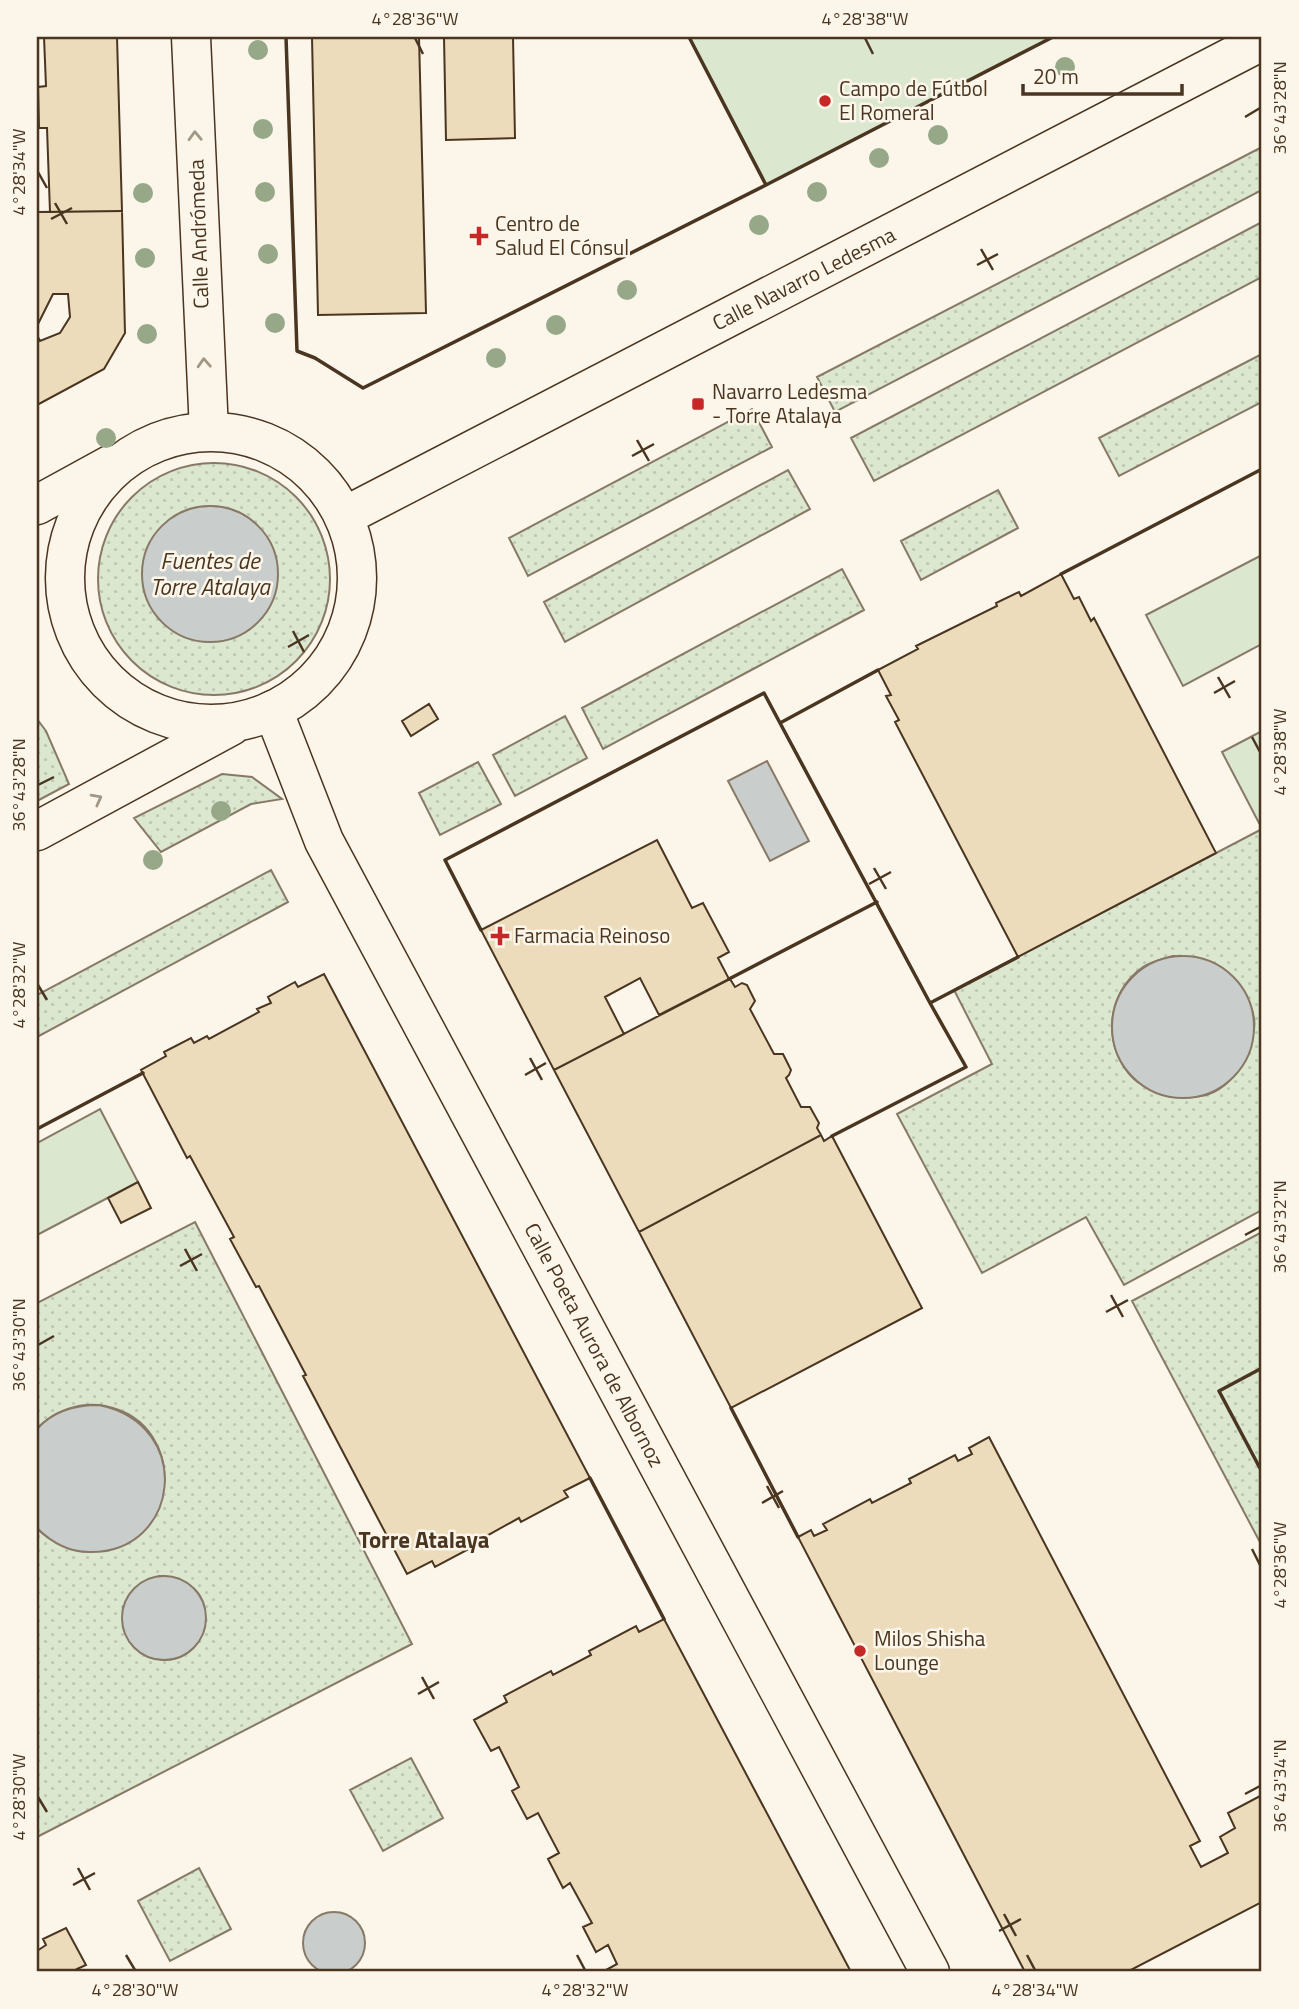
<svg xmlns="http://www.w3.org/2000/svg" width="1299" height="2009" font-family="'Titillium Web',sans-serif">
  <defs>
    <pattern id="green-dots" width="8" height="8" patternUnits="userSpaceOnUse" patternTransform="scale(1.75)"><rect width="8" height="8" fill="#dce7d0"/><path d="M2 2h.1M6 6h.1" fill="none" stroke="#bec7b2" stroke-width="1.8" stroke-linecap="round"/></pattern>
  </defs>
  <rect width="100%" height="100%" fill="#fbf6e9"/>
  <path fill="url(#green-dots)" stroke="#887966" stroke-width="2" fill-rule="evenodd" d="M1262,147V190L835,412L817,377Z
    M1262,222V277L874,481L851,438Z
    M1262,354V402L1119,476L1099,438Z
    M752,409L772,447L528,576L509,538Z
    M98 579a116 116 0 1 1 232 0a116 116 0 1 1-232 0Z
    M788,470L810,509L565,642L544,602Z
    M998,490L1018,528L921,580L901,541Z
    M842,569L864,610L603,749L582,708Z
    M565,716L587,758L515,796L493,755Z
    M37,719L46,731L69,784L37,801Z
    M478,762L501,804L440,835L419,793Z
    M222,774L252,777L282,799L251,804L161,852L134,818Z
    M1262,829V1210L1124,1285L1086,1217L982,1273L897,1114L992,1064L954,990ZM1173,956C1207,957 1226,963 1244,993C1250,1003 1256,1017 1254,1029C1252,1041 1245,1053 1241,1064C1235,1079 1217,1094 1201,1096C1190,1098 1174,1092 1164,1090C1153,1087 1142,1087 1134,1079C1102,1048 1105,993 1143,967C1152,961 1163,959 1173,956Z
    M271,870L288,902L37,1037V995Z
    M195,1222L412,1644L37,1837V1528C51,1543 64,1546 84,1549C177,1563 196,1424 105,1406C80,1401 53,1411 37,1429V1303ZM159,1576C172,1575 190,1583 198,1593C205,1603 206,1612 204,1624C196,1678 118,1670 123,1607Z
    M1262,1232V1546L1132,1301Z
    M411,1758L443,1818L383,1851L350,1790Z
    M199,1868L231,1929L170,1961L138,1901Z"/>
  <path fill="#dce7d0" stroke="#887966" stroke-width="2" d="M689,37H1053L766,185Z
    M1262,555V644L1183,686L1146,615Z
    M1262,731V822L1259,823L1222,752Z
    M100,1109L138,1182L37,1235V1143Z"/>
  <path fill="#c9cecd" stroke="#887966" stroke-width="2" d="M142 574a68 68 0 1 1 136 0a68 68 0 1 1-136 0Z
    M767,761L809,841L770,861L728,781Z
    M1112 1027a71 71 0 1 1 142 0a71 71 0 1 1-142 0Z
    M99,1405C196,1425 180,1554 89,1552C69,1552 51,1542 37,1528V1429C53,1411 75,1405 99,1405Z
    M122 1618a42 42 0 1 1 84 0a42 42 0 1 1-84 0Z
    M303 1943a31 31 0 1 1 62 0a31 31 0 1 1-62 0Z"/>
  <path fill="#ecdcbc" stroke="#4a3520" stroke-width="2" d="M44,37H117L122,211L50,212L47,128H39L38,87L46,86Z
    M312,37H419L426,313L318,315Z
    M444,37H513L515,138L446,140Z
    M122,211L125,333L104,369L37,405V335L40,341L60,333L70,317L68,294H53L37,326V212Z
    M1061,574L1074,599L1079,597L1091,621L1094,618L1216,853L1018,957L895,722L899,720L886,696L891,695L878,670L918,649L916,646L997,606L996,603L1019,592L1021,596Z
    M429,704L438,719L411,736L402,721Z
    M657,840L692,908L703,903L729,952L718,958L729,979L659,1015L640,978L605,997L624,1034L554,1070L481,930Z
    M324,974L590,1478L564,1491L568,1497L521,1522L519,1518L481,1539L482,1542L435,1567L432,1561L407,1574L303,1376L306,1375L259,1286L256,1287L230,1239L234,1237L190,1156L187,1158L141,1070L166,1056L164,1052L191,1038L194,1043L207,1036L209,1039L259,1012L257,1009L271,1003L268,997L295,982L298,987Z
    M730,979L735,987L742,983L747,985L755,1001L750,1009L774,1054H783L791,1070L789,1075L786,1078L801,1107H810L819,1123L817,1128L821,1135L639,1232L554,1070Z
    M821,1135L824,1141L832,1136L922,1308L731,1408L639,1232Z
    M138,1182L151,1208L121,1223L108,1198Z
    M989,1437L1200,1841L1190,1846L1201,1867L1228,1853L1220,1837L1235,1828L1228,1813L1262,1795V1902L1127,1972H1025L798,1537L811,1530L814,1536L827,1530L823,1524L870,1499L872,1503L911,1483L909,1479L955,1455L958,1461L972,1454L969,1448Z
    M664,1619L717,1719L851,1972H607L606,1970L617,1964L608,1945L596,1952L583,1927L592,1923L570,1883L563,1888L548,1859L559,1853L538,1813L527,1819L512,1791L519,1787L499,1747L491,1751L474,1720L507,1702L504,1696L551,1671L553,1675L591,1655L589,1651L636,1626L639,1632Z
    M66,1928L86,1965L77,1969L79,1972H37V1951L46,1945L43,1939Z"/>
  <g fill="none" stroke-linecap="round" stroke-linejoin="round">
    <defs>
      <path id="minor" d="M191,37L209,431
        M273,710L324,841L930,1972"/>
      <path id="major" d="M65 578a146 146 0 1 1 292 0a146 146 0 1 1-292 0Z
        M37,505L110,465
        M345,516L1262,41
        M37,831L231,726"/>
    </defs>
    <use href="#minor" stroke="#4a3520" stroke-width="41"/>
    <use href="#major" stroke="#4a3520" stroke-width="41"/>
    <use href="#minor" stroke="#fbf6e9" stroke-width="38"/>
    <use href="#major" stroke="#fbf6e9" stroke-width="38"/>
    <path stroke="#4a3520" stroke-width="3.5" d="M286,37L297,351L315,358L363,388L766,185
      M689,37L766,185L1053,37
      M1061,574L1262,469
      M780,723L930,1003L1018,957
      M481,930L445,860L764,693L780,723L878,670
      M729,979L877,902
      M37,1129L143,1073
      M832,1136L966,1067L930,1003
      M1262,1368L1219,1391L1262,1472
      M731,1408L798,1537
      M590,1478L664,1619"/>
  </g>
  <g fill="#96a887">
    <circle cx="258" cy="50" r="10"/>
    <circle cx="1065" cy="67" r="10"/>
    <circle cx="263" cy="129" r="10"/>
    <circle cx="938" cy="135" r="10"/>
    <circle cx="879" cy="158" r="10"/>
    <circle cx="265" cy="192" r="10"/>
    <circle cx="817" cy="192" r="10"/>
    <circle cx="143" cy="193" r="10"/>
    <circle cx="759" cy="225" r="10"/>
    <circle cx="268" cy="254" r="10"/>
    <circle cx="145" cy="258" r="10"/>
    <circle cx="627" cy="290" r="10"/>
    <circle cx="275" cy="323" r="10"/>
    <circle cx="556" cy="325" r="10"/>
    <circle cx="147" cy="334" r="10"/>
    <circle cx="496" cy="358" r="10"/>
    <circle cx="106" cy="438" r="10"/>
    <circle cx="221" cy="811" r="10"/>
    <circle cx="153" cy="860" r="10"/>
  </g>
  <defs><path id="oneway-chevron" d="M-2-3.5L2.5 0L-2 3.5" fill="none" stroke-width="1.6" stroke-linecap="round" stroke-linejoin="round" transform="scale(1.75)"/></defs>
  <g stroke="#a29684">
    <use href="#oneway-chevron" transform="translate(195 136) rotate(-92)"/>
    <use href="#oneway-chevron" transform="translate(204 363) rotate(-93)"/>
    <use href="#oneway-chevron" transform="translate(97 799) rotate(-28)"/>
  </g>
  <path fill="none" stroke="#4a3520" stroke-width="2.5" d="M415,38L423,54M865,38L873,54M1245,117L1260,108M38,172L47,188M55,203L67,224M51,219L72,208M981,249L993,270M977,265L998,254M637,440L649,461M632,456L654,444M293,631L304,652M288,647L309,635M1218,677L1230,698M1214,693L1235,681M1252,737L1260,752M38,785L54,777M874,868L886,889M869,884L891,872M38,985L47,1000M530,1058L542,1080M525,1075L546,1063M1245,1235L1260,1227M185,1249L197,1271M180,1266L202,1254M1111,1295L1123,1317M1106,1312L1128,1300M38,1345L54,1336M767,1486L779,1508M762,1503L783,1491M1252,1549L1260,1565M422,1677L434,1699M418,1694L439,1682M1245,1794L1260,1786M38,1797L47,1812M78,1868L90,1890M73,1885L95,1873M1004,1914L1016,1936M999,1931L1021,1919M126,1955L135,1970M577,1955L585,1970M1027,1955L1035,1970"/>
  <g fill="#c62828" stroke="#fbf6e9" stroke-width="2.5">
    <circle cx="825" cy="101" r="7"/>
    <path d="M475.5 225.5h7v7h7v7h-7v7h-7v-7h-7v-7h7z"/>
    <rect x="691" y="397" width="14" height="14" rx="3.5"/>
    <path d="M496.5 925.5h7v7h7v7h-7v7h-7v-7h-7v-7h7z"/>
    <circle cx="860" cy="1651" r="7"/>
  </g>
  <g text-anchor="middle" stroke-width="5" stroke-linejoin="round" paint-order="stroke">
    <g font-size="21" fill="#4a3520" stroke="#fbf6e9" text-anchor="start">
      <text x="839" y="96">Campo de Fútbol<tspan x="839" dy="24">El Romeral</tspan></text>
      <text x="495" y="231">Centro de<tspan x="495" dy="24">Salud El Cónsul</tspan></text>
      <text x="712" y="399">Navarro Ledesma<tspan x="712" dy="24">- Torre Atalaya</tspan></text>
      <text x="514" y="943">Farmacia Reinoso</text>
      <text x="874" y="1646">Milos Shisha<tspan x="874" dy="24">Lounge</tspan></text>
    </g>
    <g font-size="21" fill="#4a3520" stroke="#fbf6e9">
      <text transform="translate(199 234) rotate(-92)" y="7">Calle Andrómeda</text>
      <text transform="translate(804 279) rotate(-27)" y="7">Calle Navarro Ledesma</text>
      <text transform="translate(594 1345) rotate(62)" y="7">Calle Poeta Aurora de Albornoz</text>
    </g>
    <g font-size="23" font-style="italic" fill="#4a3520" stroke="#fbf6e9">
      <text x="210" y="569">Fuentes de<tspan x="210" dy="26">Torre Atalaya</tspan></text>
    </g>
    <g font-size="23" font-weight="bold" fill="#4a3520" stroke="#fbf6e9">
      <text x="424" y="1548">Torre Atalaya</text>
    </g>
  </g>
  <rect width="1299" height="2009" fill="none" stroke="#fbf6e9" stroke-width="77"/>
  <path d="M1023 84v10h159v-10" fill="none" stroke="#4a3520" stroke-width="3.5"/>
  <text x="1033" y="84" font-size="21" fill="#4a3520" stroke="#fbf6e9" stroke-width="5" paint-order="stroke">20 m</text>
  <rect x="38" y="38" width="1222" height="1932" fill="none" stroke="#4a3520" stroke-width="2.5"/>
  <g font-size="18" text-anchor="middle" fill="#4a3520">
    <text x="415" y="25">4°28'36"W</text>
    <text x="865" y="25">4°28'38"W</text>
    <text transform="translate(1280 108) rotate(-90)" y="6">36°43'28"N</text>
    <text transform="translate(19 172) rotate(-90)" y="6">4°28'34"W</text>
    <text transform="translate(1280 752) rotate(-90)" y="6">4°28'38"W</text>
    <text transform="translate(19 785) rotate(-90)" y="6">36°43'28"N</text>
    <text transform="translate(19 985) rotate(-90)" y="6">4°28'32"W</text>
    <text transform="translate(1280 1227) rotate(-90)" y="6">36°43'32"N</text>
    <text transform="translate(19 1345) rotate(-90)" y="6">36°43'30"N</text>
    <text transform="translate(1280 1565) rotate(-90)" y="6">4°28'36"W</text>
    <text transform="translate(1280 1786) rotate(-90)" y="6">36°43'34"N</text>
    <text transform="translate(19 1797) rotate(-90)" y="6">4°28'30"W</text>
    <text x="135" y="1996">4°28'30"W</text>
    <text x="585" y="1996">4°28'32"W</text>
    <text x="1035" y="1996">4°28'34"W</text>
  </g>
</svg>
